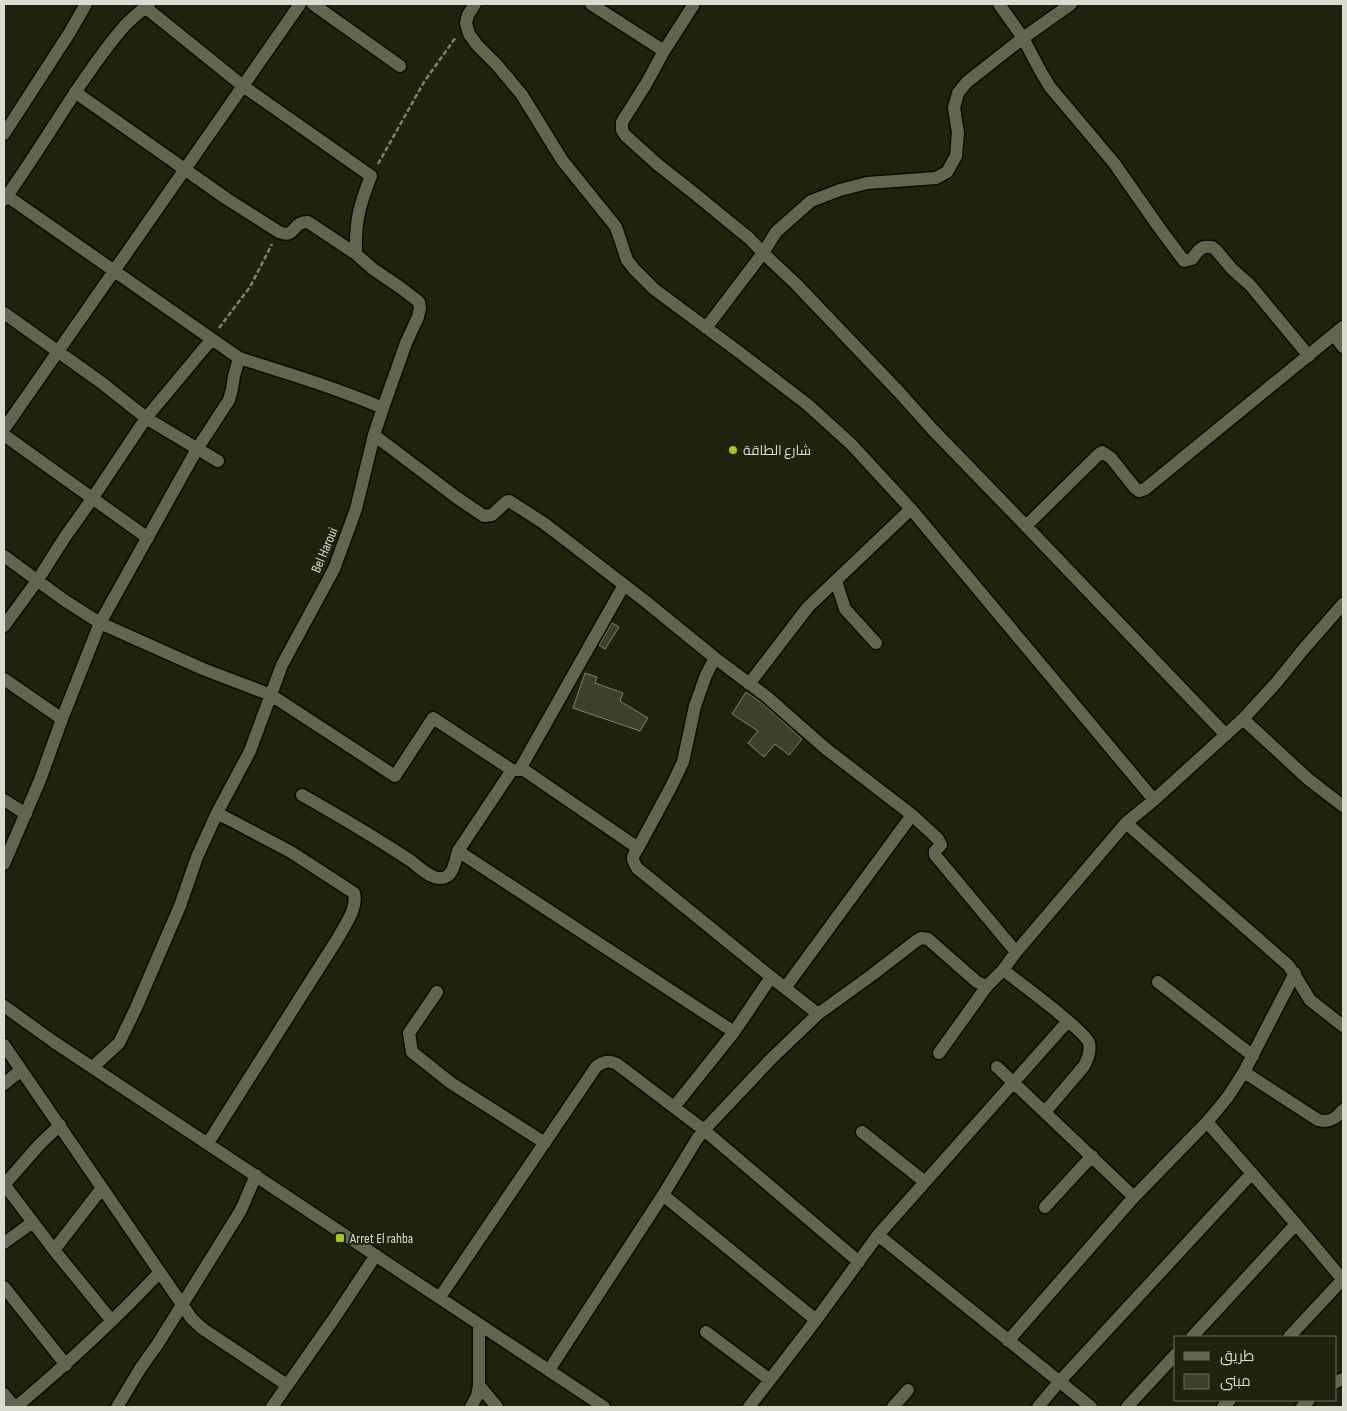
<svg xmlns="http://www.w3.org/2000/svg" width="1347" height="1411" font-family="'Sofia Sans Condensed',Cairo,sans-serif">
  <rect width="100%" height="100%" fill="#1f230d"/>
  <path fill="#3c412a" stroke="#7d836a" d="M612,623L619,627L605,649L599,645Z
    M585,673L597,677L595,683L623,693L620,701L648,718L640,731L573,708Z
    M746,692L762,703L802,739L789,755L775,744L764,757L748,743L758,731L732,714Z"/>
  <g fill="none" stroke-linecap="round" stroke-linejoin="round">
    <defs>
      <path id="minor" d="M313,4L400,66
        M475,4L468,15L466,23L469,34L477,45L497,65L522,95L562,160L616,227L627,260L635,270L654,289L739,352L808,405L851,444L911,509L1154,800
        M591,4L664,51
        M694,4L664,51L646,84L622,122V130L625,135L657,164L695,194L750,239L763,253L796,284L899,392L933,430L1026,526L1226,735
        M999,4L1023,38L1041,72L1050,87L1114,163L1158,226L1184,261L1192,259L1199,250L1204,247H1212L1216,250L1232,269L1250,285L1309,356
        M145,7L243,86L371,176C359,206 355,222 356,254L373,269L401,288L419,302L420,308L418,317L406,343L383,408C336,388 287,373 239,358
        M75,92L227,199L279,232C296,239 291,222 308,222L356,254
        M4,134L70,32L86,4
        M4,200C44,145 77,83 121,30C129,20 139,13 149,4
        M4,313L102,383L146,418L218,461
        M706,328L763,253L776,232L811,201L840,190L867,183L936,178L947,172L956,156L958,133L954,108L958,93L967,82L1023,38L1071,4
        M1335,336L1343,347
        M4,429L300,4
        M4,435L148,538
        M374,435L456,497L478,512L484,516L492,515L506,502L509,501L514,504L545,524L588,557L645,601L715,658L767,697L825,748L912,815L938,839L941,845L935,851V855L1016,952
        M1026,526L1099,454L1102,452L1111,458L1135,488L1139,491L1145,489L1343,327
        M4,556L64,600L100,623L203,669L271,695L395,776L433,718L512,770L458,851L734,1032L771,977
        M836,581L845,609L876,643
        M4,626L37,581L65,537L92,499L146,418L211,340
        M4,679L62,719
        M749,684L808,607L911,509
        M1243,719L1308,779L1343,806
        M520,769L624,585
        M512,770H524L638,848C632,857 631,858 637,868L771,977L818,1014
        M302,795C339,816 376,838 411,861C419,867 431,879 441,878C454,878 455,860 458,851
        M4,800L26,814
        M1126,823L1289,966L1310,1000L1343,1026
        M638,848L671,787L683,762L695,706L706,675L715,658
        M4,864L40,780L62,719L100,623L197,449L229,400L232,389L234,376L239,358L7,196
        M1003,970C1018,981 1085,1031 1089,1043C1091,1052 1088,1059 1084,1066L1045,1112
        M1158,982L1253,1056
        M785,988L912,815
        M437,992L409,1033L412,1052L451,1083L545,1143
        M4,1006L54,1042L604,1407
        M4,1045L192,1319L203,1329L287,1385
        M939,1053L987,986
        M93,1067L119,1043L136,1008L180,906L197,857L217,813L250,751L282,665L334,569L356,509L374,435L383,408
        M997,1067L1134,1197
        M1244,1072L1318,1120C1329,1123 1336,1119 1343,1110
        M4,1084L21,1070
        M674,1107L734,1032
        M1207,1122L1296,1224L1343,1280
        M862,1132L925,1182
        M208,1143L338,938C345,925 358,908 354,893L291,852L217,813
        M4,1184L54,1250L112,1321
        M4,1185L40,1144L60,1125
        M663,1195L816,1320
        M1045,1207L1092,1156
        M878,1235L1091,1407
        M4,1243L33,1222
        M54,1250L102,1188
        M4,1287L66,1365
        M440,1297L596,1067C603,1061 609,1060 617,1064L704,1130L859,1262
        M706,1332L770,1380
        M1192,1337L1296,1224
        M1289,1337L1343,1279
        M1008,1341L1134,1197L1207,1122L1227,1098L1244,1072L1295,973
        M549,1370L663,1195L697,1139L704,1130L772,1058L818,1014L872,975L916,941L921,938L928,939L977,982L987,986L1003,970L1016,952L1126,823L1154,800L1243,719L1276,683L1302,651L1343,604
        M1336,1382L1343,1379
        M479,1385L497,1407
        M4,1394L14,1407
        M16,1407C67,1364 115,1320 160,1272
        M117,1407L140,1369L159,1342L241,1210L256,1175
        M272,1407L335,1317L376,1255
        M471,1407L477,1396L479,1385V1324
        M749,1407L816,1320L878,1235L1068,1021
        M893,1407L908,1390
        M1038,1407L1059,1382L1252,1173
        M1127,1407L1176,1354
        M1223,1407L1230,1400
        M1302,1407L1309,1400"/>
    </defs>
    <use href="#minor" stroke="#090c00" stroke-width="15"/>
    <path stroke="#7e8170" stroke-width="2.5" stroke-dasharray="5 2.5" stroke-linecap="butt" d="M378,164L424,82L456,37
      M219,328L250,287L272,244"/>
    <use href="#minor" stroke="#61664e" stroke-width="12"/>
  </g>
  <g fill="#aec509" stroke="#1f230d" stroke-width="2">
    <circle cx="733" cy="450" r="5"/>
    <rect x="335" y="1233" width="10" height="10" rx="2.5"/>
  </g>
  <g text-anchor="middle" stroke-width="4" stroke-linejoin="round" paint-order="stroke">
    <g font-size="14" fill="#d9dccf" stroke="#1f230d" text-anchor="start">
      <text x="743" y="455">شارع الطاقة</text>
      <text x="350" y="1243">Arret El rahba</text>
    </g>
    <g font-size="14" fill="#d9dccf" stroke="#1f230d">
      <text transform="translate(324 550) rotate(-67)" y="5">Bel Haroui</text>
    </g>
  </g>
  <rect width="1347" height="1411" fill="none" stroke="#d9dccf" stroke-width="10"/>
  <rect x="1174" y="1336" width="162" height="65" fill="#1f230d" stroke="#696d5b"/>
  <rect x="1184" y="1352" width="25" height="8" fill="#61664e" stroke="#696d5b"/>
  <text x="1220" y="1361" font-size="15" fill="#d9dccf">طريق</text>
  <rect x="1184" y="1374" width="25" height="15" fill="#3c412a" stroke="#696d5b"/>
  <text x="1220" y="1386" font-size="15" fill="#d9dccf">مبنى</text>
</svg>
